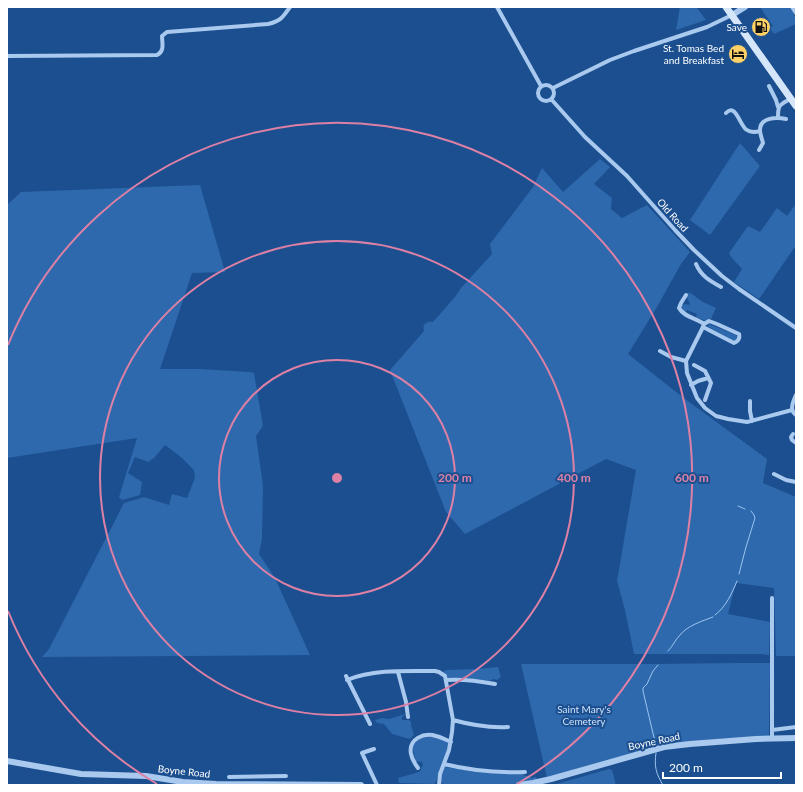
<svg xmlns="http://www.w3.org/2000/svg" width="803" height="792" font-family="Lato,sans-serif">
  <rect width="100%" height="100%" fill="#1b4f8f"/>
  <path fill="#2e69ad" d="M680,7H698L697,8L706,20L676,30Z
    M760,7H789C794,12 796,17 796,24L774,34L770,28L773,26Z
    M740,143L760,166L710,235L690,220Z
    M600,159L610,167L594,184L612,198L611,209L622,218L647,205L690,252L681,264L657,307L628,354L685,399L767,459L763,483L796,497V656H776L774,588L737,583L734,590L728,614L770,622L769,655L761,654H634L625,610L617,581L636,470L606,459L465,534L446,512L390,370L424,331C422,325 426,321 433,322L455,297L461,288L492,254L490,244L533,187L542,168L563,192Z
    M200,185L225,272L192,273L160,369H200L250,372L254,373L263,426L256,436L263,485L262,539L259,554L275,578L310,655L42,657L49,649L124,503L144,497L169,505L172,494L187,498L195,478L194,470L182,458L165,445L154,458L148,462L135,457L128,473L142,482L140,495L122,500L119,497L137,438L7,458V205L21,192Z
    M795,205L796,206V247L794,248L759,299L734,282L742,269L731,257L729,253L748,226L760,232L777,208L787,216Z
    M689,292L703,302L716,308L711,319L706,321L696,317L697,314L687,310L685,314C683,311 680,309 682,305L686,304L689,305L690,303C687,299 686,298 689,292Z
    M709,324L736,335L737,337L736,341H733L708,327V325Z
    M737,663H770L769,736L721,739L666,744L547,778L521,664H653Z
    M498,667L501,677L497,680L493,679L490,681L465,678L447,679L443,672L446,670L477,669Z
    M405,714L402,717V720H409L411,722V725L414,735L410,739L392,734L384,724L377,723L375,720L383,718L389,719Z
    M428,737H434L448,742L449,745L445,757L440,768L436,782L434,784L399,783L398,778L419,772L421,770V768L423,765L422,762L416,761C411,746 411,740 428,737Z
    M446,767L476,772L503,774H523L525,776H530L531,778L536,777L537,780L511,785H444L441,781L442,773L444,768Z
    M609,769L612,770L616,785H553Z"/>
  <g fill="none" stroke-linecap="round" stroke-linejoin="round">
    <path stroke="#9cc4f0" stroke-width="1" d="M738,506L745,509
      M739,574L746,547L755,518L754,515L751,511
      M715,615C726,607 732,593 737,581
      M668,651C673,646 675,640 680,635C687,626 702,621 713,617
      M656,746L643,691V688L647,684L653,671L658,665
      M656,753C654,766 656,774 663,785"/>
    <path stroke="#a9c9ee" stroke-width="4" d="M497,7L541,86
      M792,7L796,13
      M7,56L157,55C165,51 162,43 162,36L167,32L268,24C281,21 283,17 290,7
      M538 93a8 8 0 1 1 16 0a8 8 0 1 1-16 0Z
      M769,86L776,100L778,107
      M553,88L610,60L634,51L707,27L732,15
      M551,99L585,137L627,176L675,230L694,250L722,276L739,289L796,328
      M726,113C736,102 740,127 747,130C751,133 756,132 760,131
      M778,117C778,104 780,105 790,99
      M759,150L763,143C762,139 760,134 760,130C760,117 777,117 786,119
      M696,264C701,276 710,281 721,287
      M686,295L681,303L679,308C684,317 696,318 704,324L702,329L686,361L687,373L697,398L705,408L716,416L728,419L747,422L792,410
      M703,327L734,343C739,341 740,338 739,334L717,324L709,321L704,324
      M660,351L671,357L686,361
      M694,365L705,371L711,383L705,400
      M691,385L698,381L708,378
      M796,395C793,402 789,410 796,415
      M750,401V411L752,421
      M793,434L791,437L792,440L796,443
      M774,474L786,480L796,482
      M772,598V738
      M398,672L406,702L408,717
      M346,676L370,724
      M347,680C374,669 407,671 435,671L439,672L445,676L453,720L452,732L449,750L440,774L439,785
      M446,680C462,679 479,681 495,684
      M453,720C471,725 489,728 508,727
      M772,730L796,727
      M374,749L362,753L377,785
      M444,764C472,771 496,773 525,772
      M418,768C415,764 412,759 411,754C408,739 424,732 436,736C441,737 446,740 451,742
      M229,777L286,776"/>
    <path stroke="#a9c9ee" stroke-width="6" d="M732,15L745,7
      M7,761L81,774L146,776L183,782L216,784L361,785
      M519,785L533,783L551,779L664,747L690,744L756,739L796,738"/>
    <path stroke="#d6e6fa" stroke-width="7" d="M726,7L796,106"/>
  </g>
  <g fill="none" stroke="#dd80a5" stroke-width="2">
    <circle cx="337" cy="478" r="118"/>
    <circle cx="337" cy="478" r="237"/>
    <path d="M157 784A355 355 0 0 1 8 611M8 345A355 355 0 1 1 517 784"/>
  </g>
  <defs>
    <symbol id="fuel-disc" viewBox="-11 -11 22 22"><circle r="9.5" fill="#ffd166" stroke="#1b4f8f"/><path d="M-5.5-6h7V0h2V4h1.3V-2.5L3-4.5l.8-.8L6-3V5H2.5V1h-1V6h-7ZM-4.2-4.7v3.2H.2V-4.7Z" fill="#111"/></symbol>
    <symbol id="hotel-disc" viewBox="-11 -11 22 22"><circle r="9.5" fill="#ffd166" stroke="#1b4f8f"/><path d="M-6-4.5h1.5V1H6V5H4.5V3h-9V5H-6ZM-4 0a1.8 1.8 0 1 1 3.6 0ZM.5 0V-2.5h3Q6-2.5 6 0Z" fill="#111"/></symbol>
  </defs>
  <g fill-rule="evenodd">
    <use href="#fuel-disc" x="750" y="16" width="22" height="22"/>
    <use href="#hotel-disc" x="727" y="43" width="22" height="22"/>
  </g>
  <g text-anchor="middle" stroke-width="4" stroke-linejoin="round" paint-order="stroke">
    <g font-size="10" fill="#fff" stroke="#1b4f8f" text-anchor="end">
      <text x="747" y="31">Save</text>
      <text x="724" y="52">St. Tomas Bed<tspan x="724" dy="12">and Breakfast</tspan></text>
    </g>
    <g font-size="10" fill="#fff" stroke="#1b4f8f">
      <text transform="translate(673 215) rotate(48)" y="4">Old Road</text>
      <text transform="translate(654 741) rotate(-12)" y="4">Boyne Road</text>
      <text transform="translate(184 771) rotate(6)" y="4">Boyne Road</text>
    </g>
    <g font-size="10" fill="#cfe3fa" stroke="#1b4f8f">
      <text x="584" y="713">Saint Mary's<tspan x="584" dy="12">Cemetery</tspan></text>
    </g>
  </g>
  <circle cx="337" cy="478" r="6" fill="#dd80a5" stroke="#1b4f8f" stroke-width="2"/>
  <g font-size="12" text-anchor="middle" font-weight="bold" fill="#dd80a5" stroke="#1b4f8f" stroke-width="4" stroke-linejoin="round" paint-order="stroke">
    <text x="455" y="482">200 m</text>
    <text x="574" y="482">400 m</text>
    <text x="692" y="482">600 m</text>
  </g>
  <rect width="803" height="792" fill="none" stroke="#ffffff" stroke-width="16"/>
  <path d="M663 772v6h118v-6" fill="none" stroke="#ffffff" stroke-width="2"/>
  <text x="669" y="772" font-size="12" fill="#ffffff" stroke="#1b4f8f" stroke-width="3" paint-order="stroke">200 m</text>
</svg>
